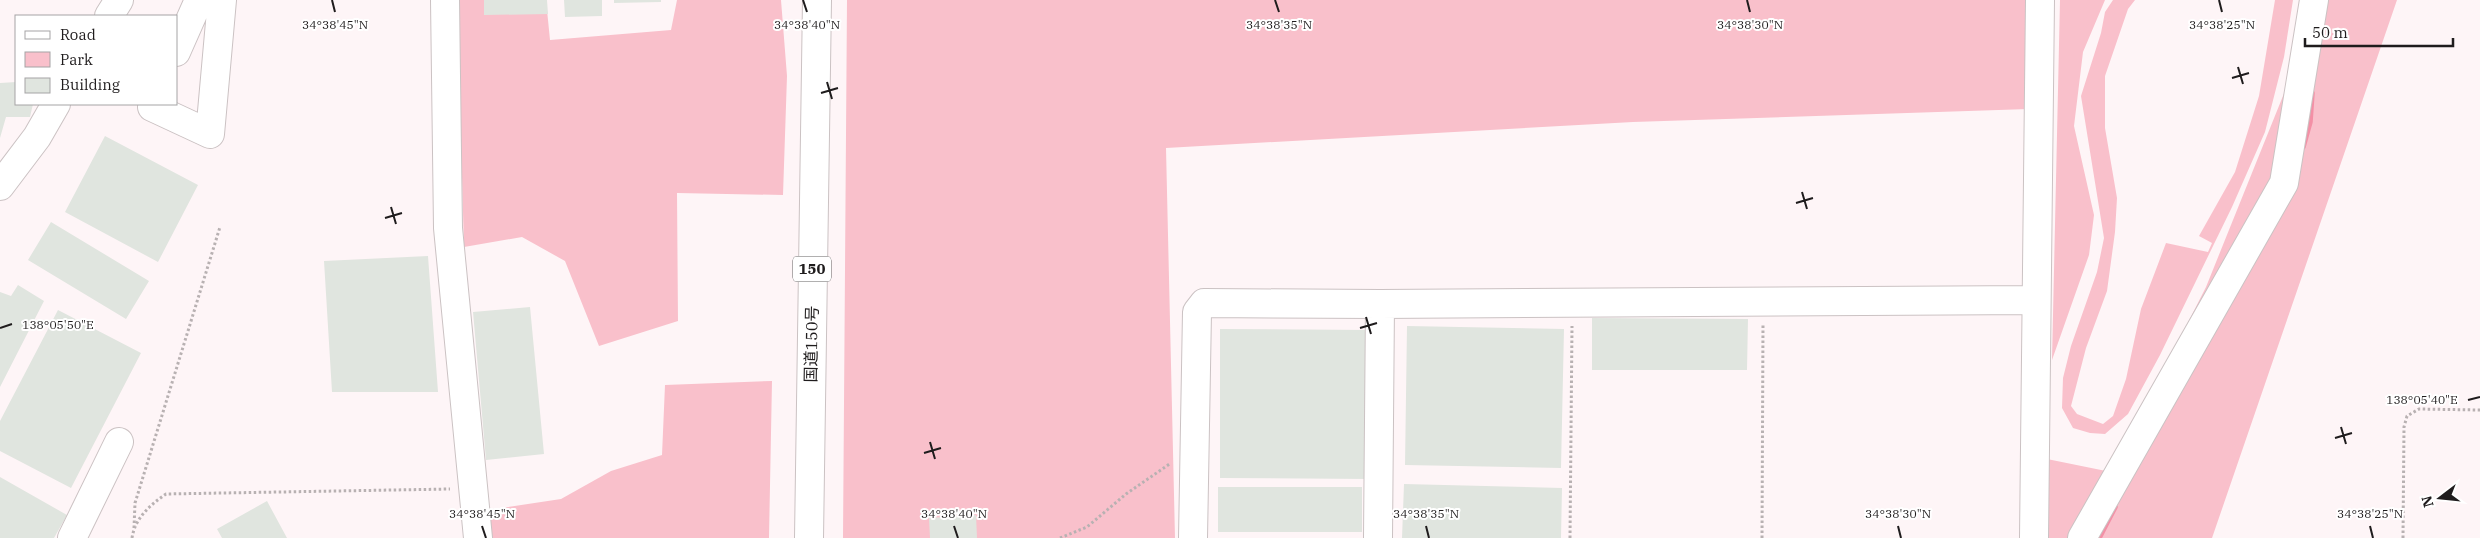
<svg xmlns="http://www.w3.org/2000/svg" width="2480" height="538" font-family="'IBM Plex Serif','Noto Sans JP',serif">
  <rect width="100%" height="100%" fill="#fef5f7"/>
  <path fill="#f9c0cb" d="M457,0H546L550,40L671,30L677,0H781L787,76L783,195L677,193L678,321L599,346L565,261L522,237L464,247Z
    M847,0H2028L2029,109L1633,122L1166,148L1175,538H843Z
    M2060,0H2105L2083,52L2074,126L2094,215L2089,255L2052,360Z
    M2113,0H2135L2128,9L2105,76V128L2117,198L2115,232L2107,291L2086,348L2071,406L2077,414L2103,424L2113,416L2126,379L2141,309L2166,243L2208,252L2212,243L2199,236L2235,172L2259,96L2275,0H2293L2284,57L2265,132L2232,207L2160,355L2128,414L2105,434L2090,433L2073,428L2062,408L2063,378L2071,346L2097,272L2104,238L2081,96L2101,33L2105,12Z
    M2316,0H2397L2212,538H2079L2206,287L2308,34Z
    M772,381L769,538H488L485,517L495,509L561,499L611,471L662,455L665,385Z
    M2047,459L2106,471L2077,538H2047Z"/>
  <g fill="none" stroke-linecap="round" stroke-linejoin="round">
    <path stroke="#f390a6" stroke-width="5.5" d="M2303,147L2310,122L2312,93
      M2099,538L2115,507"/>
  </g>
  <path fill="#e0e5df" d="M484,0H547L548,14L484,15Z
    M564,0H602V16L565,17Z
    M614,0H661V2L614,3Z
    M16,82V104H33L30,117H6L0,138V83Z
    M105,136L198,185L158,262L65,212Z
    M51,222L149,281L126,319L28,260Z
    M428,256L438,392H332L324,261Z
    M18,285L44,301L0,387V292L11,296Z
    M530,307L544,454L486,460L473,312Z
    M58,310L141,353L71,488L0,451V421Z
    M1592,318L1748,319L1747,370H1592Z
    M1407,326L1564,329L1561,468L1405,465Z
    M1220,329L1369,330V479L1220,478Z
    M0,477L67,515L54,538H0Z
    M1404,484L1562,488L1561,538H1402Z
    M1218,487H1362V532H1218Z
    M267,501L287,538H222L217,529Z
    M976,515L977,538H930L929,518Z"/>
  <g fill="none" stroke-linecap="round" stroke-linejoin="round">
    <defs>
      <path id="minor" d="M445,0L448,228L478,538
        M109,16L119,0
        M176,52L199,0
        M154,104L152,107L210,134L222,0
        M0,186L37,137L56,104
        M72,538L119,442
        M1193,538L1197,312L1204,303L1380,304L2036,300
        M1378,538L1380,304
        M2034,538L2040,0
        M2082,538L2284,183L2314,0"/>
      <path id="highway" d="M809,538L817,0"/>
    </defs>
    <use href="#minor" stroke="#cbc2c3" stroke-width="30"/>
    <use href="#highway" stroke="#cbc2c3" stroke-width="30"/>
    <path stroke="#b8b1b2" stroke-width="3" stroke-dasharray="2.5 2.5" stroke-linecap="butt" d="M134,528L135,503L220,227
      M132,538C135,518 150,505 166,494L450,489
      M1060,538L1087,527L1126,494L1171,463
      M1570,538L1572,326
      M1762,538L1763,324
      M2403,538L2404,427L2407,416L2419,409L2480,410"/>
    <use href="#minor" stroke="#fff" stroke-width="28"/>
    <use href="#highway" stroke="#fff" stroke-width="28"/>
  </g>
  <path fill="none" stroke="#1f1c1d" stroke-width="2" d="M332,0L335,12M803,0L807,12M1275,0L1279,12M1747,0L1750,12M2219,0L2222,12M2238,67L2243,84M2232,78L2249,73M827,82L832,99M821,93L838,88M1802,192L1807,209M1796,203L1813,198M391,207L396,224M385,218L402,213M1366,317L1371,334M0,328L12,324M1360,328L1377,323M2468,400L2480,397M2341,427L2346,444M2335,438L2352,433M930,442L935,459M924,453L941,448M482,526L486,538M954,526L958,538M1426,526L1429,538M1898,526L1901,538M2370,526L2373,538"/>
  <g text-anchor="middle" stroke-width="4" stroke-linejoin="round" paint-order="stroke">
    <rect fill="#fff" stroke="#626061" stroke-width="1" x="793" y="256.5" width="38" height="25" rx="4"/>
    <g font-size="15" font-weight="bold" fill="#1f1c1d">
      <text x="812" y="274">150</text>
    </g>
    <g font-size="16" fill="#1f1c1d" stroke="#fff">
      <text transform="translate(811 344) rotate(-89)" y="6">国道150号</text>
    </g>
  </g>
  <g font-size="12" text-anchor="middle" fill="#1f1c1d" stroke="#fff" stroke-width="4" stroke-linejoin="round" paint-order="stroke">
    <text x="335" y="29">34°38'45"N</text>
    <text x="807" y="29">34°38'40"N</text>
    <text x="1279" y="29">34°38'35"N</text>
    <text x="1750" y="29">34°38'30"N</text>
    <text x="2222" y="29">34°38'25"N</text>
    <text x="58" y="329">138°05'50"E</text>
    <text x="2422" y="404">138°05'40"E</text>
    <text x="482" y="518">34°38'45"N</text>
    <text x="954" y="518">34°38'40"N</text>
    <text x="1426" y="518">34°38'35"N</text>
    <text x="1898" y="518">34°38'30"N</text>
    <text x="2370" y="518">34°38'25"N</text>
  </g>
  <rect x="15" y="15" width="162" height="90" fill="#ffffff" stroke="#a5a4a5"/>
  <rect x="25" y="31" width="25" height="8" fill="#ffffff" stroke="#a5a4a5"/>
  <text x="60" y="40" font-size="15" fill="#1f1c1d">Road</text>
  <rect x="25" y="52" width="25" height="15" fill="#f9c0cb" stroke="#a5a4a5"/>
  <text x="60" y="65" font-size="15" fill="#1f1c1d">Park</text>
  <rect x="25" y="78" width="25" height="15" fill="#e0e5df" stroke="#a5a4a5"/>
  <text x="60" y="90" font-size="15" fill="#1f1c1d">Building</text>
  <g transform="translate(2440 498) rotate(254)" stroke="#ffffff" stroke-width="4" paint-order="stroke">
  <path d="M0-4L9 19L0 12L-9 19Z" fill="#1f1c1d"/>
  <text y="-8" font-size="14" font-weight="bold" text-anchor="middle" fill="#1f1c1d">N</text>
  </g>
  <path d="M2305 38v8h148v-8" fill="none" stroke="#1f1c1d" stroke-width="2.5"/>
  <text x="2312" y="38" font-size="15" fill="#1f1c1d" stroke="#ffffff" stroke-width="4" paint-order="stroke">50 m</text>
</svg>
